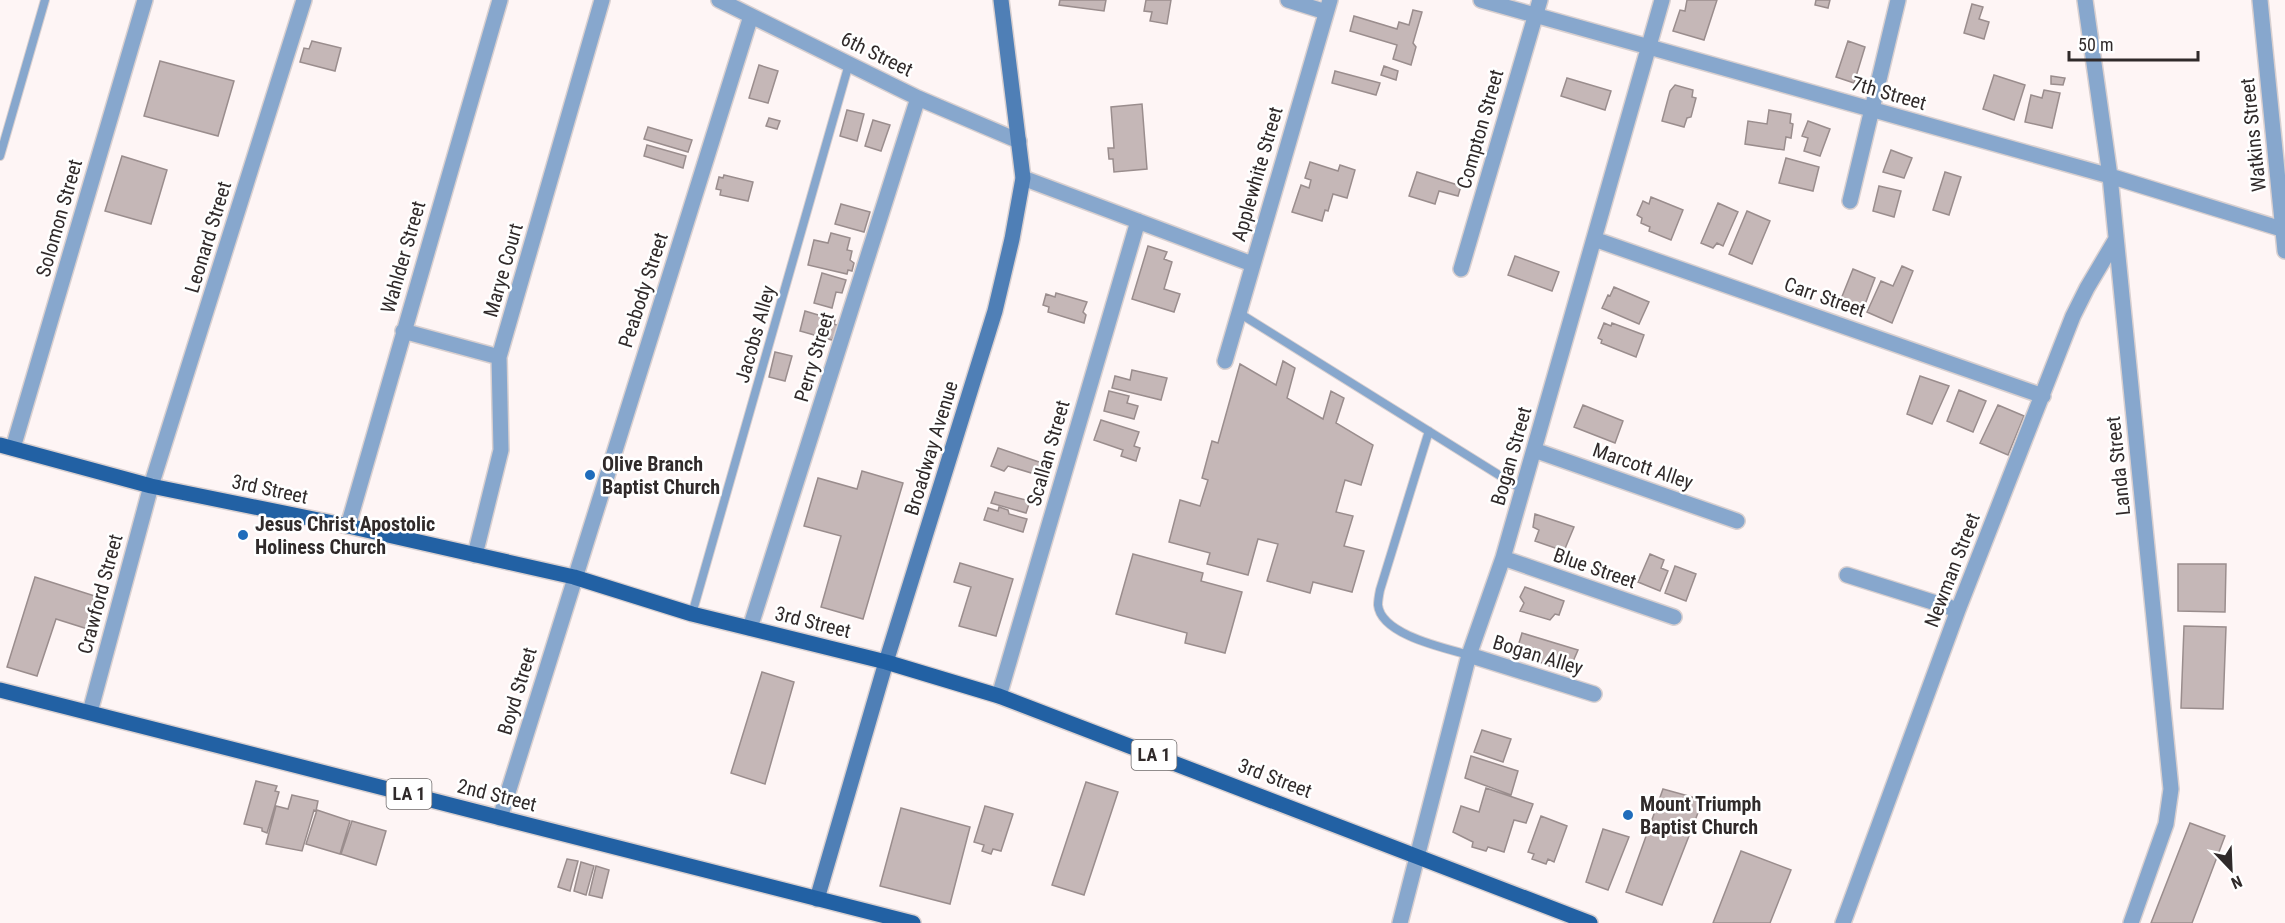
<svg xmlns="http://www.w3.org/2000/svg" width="2285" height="923" font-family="'Roboto Condensed',sans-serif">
  <rect width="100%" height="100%" fill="#fef5f5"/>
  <path fill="#c5b7b7" stroke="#9a8d8d" stroke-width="1.5" d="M1060,0H1106L1104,11L1059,5Z
    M1146,0H1171L1167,24L1150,21L1152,12L1144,11Z
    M1687,0H1717L1704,40L1673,31L1680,10L1685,11Z
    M1816,0H1830L1828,8L1815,5Z
    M1972,4L1983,7L1979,19L1989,22L1984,39L1964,33Z
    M1413,10L1422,12L1413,43L1416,47L1411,65L1393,59L1397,45L1350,31L1354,16L1397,29L1399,22L1409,25Z
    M312,41L341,48L335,71L300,62L304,48L309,49Z
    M1848,41L1865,47L1854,83L1836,77Z
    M160,61L234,81L218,136L144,116Z
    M759,65L778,71L768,103L749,98Z
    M1384,66L1398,71L1396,80L1381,75Z
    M1335,71L1380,83L1376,95L1332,83Z
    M1994,75L2025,85L2014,120L1983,109Z
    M2051,76L2065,78L2063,85L2051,84Z
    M1567,78L1611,91L1605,110L1561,96Z
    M1675,85L1693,90L1692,97L1696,98L1691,117L1687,118L1684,127L1662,121L1670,91Z
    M2044,90L2060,93L2052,128L2025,122L2031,95L2042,98Z
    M1142,104L1147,169L1114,172L1113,159H1109L1108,148H1114L1111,107Z
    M847,110L864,114L857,141L840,136Z
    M1769,110L1791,114L1790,123L1793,124L1791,138L1786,137L1784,150L1745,144L1748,121L1767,124Z
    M769,118L780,121L777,129L766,126Z
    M873,120L890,125L881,151L865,146Z
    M1808,121L1830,129L1820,156L1804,151L1808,138L1802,136Z
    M648,127L692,140L688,152L644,139Z
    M647,145L686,156L683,168L644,156Z
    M1891,150L1912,158L1904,178L1883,172Z
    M122,156L167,170L151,224L105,211Z
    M1786,158L1819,167L1813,191L1779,183Z
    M1310,162L1338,171L1340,165L1355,170L1347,198L1333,194L1328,211L1325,210L1322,221L1292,212L1301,185L1309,188L1311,180L1305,178Z
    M1417,172L1461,186L1458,196L1439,191L1435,204L1409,196Z
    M1945,172L1961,177L1949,215L1933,210Z
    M724,175L753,182L748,201L720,195L721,190L716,189L719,177L723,178Z
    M1879,186L1901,191L1894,217L1873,211Z
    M1651,197L1683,210L1671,240L1649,231L1650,227L1641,223L1642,218L1637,215L1643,201L1649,204Z
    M1718,203L1738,212L1723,246L1717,243L1713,248L1701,243Z
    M841,204L870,212L864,232L835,224Z
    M1747,211L1770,221L1752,264L1729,254Z
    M831,233L850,238L847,250L852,251L850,260L854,263L852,271L848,270L847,274L808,265L814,240L828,243Z
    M1148,246L1167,252L1164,259L1172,262L1164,289L1180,294L1174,312L1132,299Z
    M1515,256L1559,272L1552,291L1508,275Z
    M1902,266L1913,271L1892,323L1867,312L1881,281L1893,286Z
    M1853,269L1875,278L1864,307L1841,299Z
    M822,273L846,280L842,293L836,292L832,308L814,303Z
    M1614,287L1649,302L1639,324L1602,308L1608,295L1610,296Z
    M1056,293L1087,302L1083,312L1086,315L1084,323L1048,312L1049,307L1043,305L1046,294L1055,297Z
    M805,311L835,320L834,324L839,326L832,340L800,331Z
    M1604,323L1611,326L1612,323L1644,335L1636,357L1601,343L1602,340L1598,338Z
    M775,352L792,356L785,381L769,377Z
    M1283,361L1295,368L1287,398L1323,419L1331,391L1344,398L1336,423L1373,445L1361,485L1345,480L1336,512L1353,516L1344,546L1364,551L1352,592L1313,582L1310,593L1267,581L1278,544L1258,539L1248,575L1207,564L1210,553L1169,542L1180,500L1200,506L1208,480L1202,478L1212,441L1218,443L1240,364L1276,385Z
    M1132,370L1167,378L1161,400L1112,388L1115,376L1130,380Z
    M1920,376L1949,386L1932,424L1907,414Z
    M1959,390L1986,401L1973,432L1947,421Z
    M1109,391L1129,396L1127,403L1138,406L1134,419L1104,411Z
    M1583,405L1623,421L1615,443L1574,427Z
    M1998,405L2024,416L2008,455L1980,443Z
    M1101,420L1139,432L1134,446L1140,448L1136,461L1121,456L1123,450L1094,440Z
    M998,448L1042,463L1038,475L1008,466L1004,471L991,466Z
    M862,471L903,483L863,619L821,607L841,536L804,526L818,478L857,489Z
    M995,492L1030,501L1026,513L991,503Z
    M999,507L1008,510L1009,514L1027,519L1023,532L984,520L988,508L998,511Z
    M1535,514L1574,527L1564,551L1535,541L1539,530L1533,527Z
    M1133,554L1203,573L1201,581L1242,592L1225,653L1185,643L1187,633L1116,614Z
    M1650,554L1664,560L1661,568L1668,571L1660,591L1638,582Z
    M960,563L1013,579L996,636L959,626L971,587L954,582Z
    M2178,564H2226L2225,612L2178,611Z
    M1675,566L1696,574L1686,601L1665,593Z
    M35,577L101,598L91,630L56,619L37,676L7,667Z
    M1525,587L1564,601L1559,615L1555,614L1550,620L1520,611L1524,603L1520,597Z
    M2184,626L2226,627L2223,709L2181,708Z
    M1522,633L1578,650L1568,673L1516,653Z
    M762,672L794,682L765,784L731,773Z
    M1482,730L1511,739L1503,762L1474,752Z
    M1471,756L1518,771L1511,795L1465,778Z
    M256,781L277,786L275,791L279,792L267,833L262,831V828L244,824Z
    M1086,782L1118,792L1084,895L1052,885Z
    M1486,788L1533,804L1526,823L1514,820L1504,852L1488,847L1486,851L1472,847L1473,842L1453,832L1461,806L1479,812Z
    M1663,789L1703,800L1662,905L1626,892Z
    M292,795L318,801L316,811L314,810L302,851L266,844L276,806L288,809Z
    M985,806L1013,814L1001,851L993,849L991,854L982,851L984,845L974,842Z
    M901,808L970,827L950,904L880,886Z
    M317,810L350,821L340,854L306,844Z
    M1541,816L1567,826L1554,862L1548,859L1546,864L1532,859L1534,854L1528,852Z
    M352,821L386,831L376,865L341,854Z
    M2190,823L2225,836L2192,923H2151Z
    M1603,829L1629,837L1608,890L1586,882Z
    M1741,851L1791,870L1770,923H1713Z
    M567,859L578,861L570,891L558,887Z
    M581,862L594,866L586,895L574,891Z
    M596,866L609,870L602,898L589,895Z"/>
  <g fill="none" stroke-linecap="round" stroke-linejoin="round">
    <defs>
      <path id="lane" d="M0,156L45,0
        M1239,313L1523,490
        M1429,431L1380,590C1379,595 1378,600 1378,605C1381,635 1445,648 1469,655
        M692,614L849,64"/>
      <path id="street" d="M719,0L918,98L1019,141
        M1288,0L1326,12
        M1481,0L2110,176L2285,230
        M2085,0L2110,176L2171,789L2166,824L2131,923
        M2260,0L2285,251
        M1023,178L1252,264
        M1850,201L1898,0
        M1594,239L2043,396
        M1461,269L1540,0
        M403,331L499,357
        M1225,361L1330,0
        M13,448L145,0
        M1534,450L1737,521
        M348,526L500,0
        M475,555L501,450L499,357L602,0
        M1503,558L1674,617
        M1847,575L1958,610
        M750,628L918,98
        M1469,655L1594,694
        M999,696L1138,221
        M90,712L151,486L304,0
        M500,818L751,16
        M1400,923L1469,655L1503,558L1662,0
        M1843,923L1958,610L2073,316L2087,288L2116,239"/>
      <path id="secondary" d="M817,899L886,662L995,311L1012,239L1023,178L1001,0"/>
      <path id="primary" d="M0,445L151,486L348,526L574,577L692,614L886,662L999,696L1590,923
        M0,690L913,923"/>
    </defs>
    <use href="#lane" stroke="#d9d0d0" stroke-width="10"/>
    <use href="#street" stroke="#d9d0d0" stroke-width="18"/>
    <use href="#secondary" stroke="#d9d0d0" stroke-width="18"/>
    <use href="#primary" stroke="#d9d0d0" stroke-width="18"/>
    <use href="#lane" stroke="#87a7cd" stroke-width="8"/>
    <use href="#street" stroke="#87a7cd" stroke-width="15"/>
    <use href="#secondary" stroke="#4f7fb6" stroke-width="15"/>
    <use href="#primary" stroke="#2261a4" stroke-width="15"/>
  </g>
  <g fill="#1f6cbb" stroke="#fff" stroke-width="2">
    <circle cx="590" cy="475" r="6"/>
    <circle cx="243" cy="535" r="6"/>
    <circle cx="1628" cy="815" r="6"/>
  </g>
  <g text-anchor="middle" stroke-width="5" stroke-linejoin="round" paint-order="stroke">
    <g fill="#fff" stroke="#6e6a6a" stroke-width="1.5">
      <rect x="1131.5" y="740" width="45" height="30" rx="4.5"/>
      <rect x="386.5" y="779" width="45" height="30" rx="4.5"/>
    </g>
    <g font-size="18" font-weight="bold" fill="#302a2a">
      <text x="1154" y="761">LA 1</text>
      <text x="409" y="800">LA 1</text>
    </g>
    <g font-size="20" fill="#302a2a" stroke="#fff">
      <text transform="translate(877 54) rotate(26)" y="7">6th Street</text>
      <text transform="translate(1889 93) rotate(16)" y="7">7th Street</text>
      <text transform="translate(1480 129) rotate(-74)" y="7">Compton Street</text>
      <text transform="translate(2253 135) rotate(-96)" y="7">Watkins Street</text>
      <text transform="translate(1257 174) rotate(-74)" y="7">Applewhite Street</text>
      <text transform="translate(59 218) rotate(-74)" y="7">Solomon Street</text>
      <text transform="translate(208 237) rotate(-73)" y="7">Leonard Street</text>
      <text transform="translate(403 257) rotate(-74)" y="7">Wahlder Street</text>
      <text transform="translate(503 270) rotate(-74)" y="7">Marye Court</text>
      <text transform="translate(643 290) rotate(-72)" y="7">Peabody Street</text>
      <text transform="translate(1825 297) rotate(19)" y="7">Carr Street</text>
      <text transform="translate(755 334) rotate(-74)" y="7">Jacobs Alley</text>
      <text transform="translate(814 357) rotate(-73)" y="7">Perry Street</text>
      <text transform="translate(931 448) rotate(-73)" y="7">Broadway Avenue</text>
      <text transform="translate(1048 453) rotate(-74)" y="7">Scallan Street</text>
      <text transform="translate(1511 456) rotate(-74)" y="7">Bogan Street</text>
      <text transform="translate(1643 466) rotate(19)" y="7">Marcott Alley</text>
      <text transform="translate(2118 466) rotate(-96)" y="7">Landa Street</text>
      <text transform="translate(270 489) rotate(12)" y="7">3rd Street</text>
      <text transform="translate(1595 568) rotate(19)" y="7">Blue Street</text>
      <text transform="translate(1952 570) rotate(-69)" y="7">Newman Street</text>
      <text transform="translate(100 594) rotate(-75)" y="7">Crawford Street</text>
      <text transform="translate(813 622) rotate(14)" y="7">3rd Street</text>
      <text transform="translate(1538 655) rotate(17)" y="7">Bogan Alley</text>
      <text transform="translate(517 691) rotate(-73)" y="7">Boyd Street</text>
      <text transform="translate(1275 778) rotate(21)" y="7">3rd Street</text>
      <text transform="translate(497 795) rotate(14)" y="7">2nd Street</text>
    </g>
    <g font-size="20" font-weight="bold" fill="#302a2a" stroke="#fff" text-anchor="start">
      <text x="602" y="471">Olive Branch<tspan x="602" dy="23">Baptist Church</tspan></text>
      <text x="255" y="531">Jesus Christ Apostolic<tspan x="255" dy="23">Holiness Church</tspan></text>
      <text x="1640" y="811">Mount Triumph<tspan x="1640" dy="23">Baptist Church</tspan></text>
    </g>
  </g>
  <g transform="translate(2231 869) rotate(157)" stroke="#ffffff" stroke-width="4.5" paint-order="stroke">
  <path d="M0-4.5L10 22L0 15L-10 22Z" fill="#302a2a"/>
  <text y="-9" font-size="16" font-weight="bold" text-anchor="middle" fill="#302a2a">N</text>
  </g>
  <path d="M2069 51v9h129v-9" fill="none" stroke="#302a2a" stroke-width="3"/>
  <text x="2078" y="51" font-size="18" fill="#302a2a" stroke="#ffffff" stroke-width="4.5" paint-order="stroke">50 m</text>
</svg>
